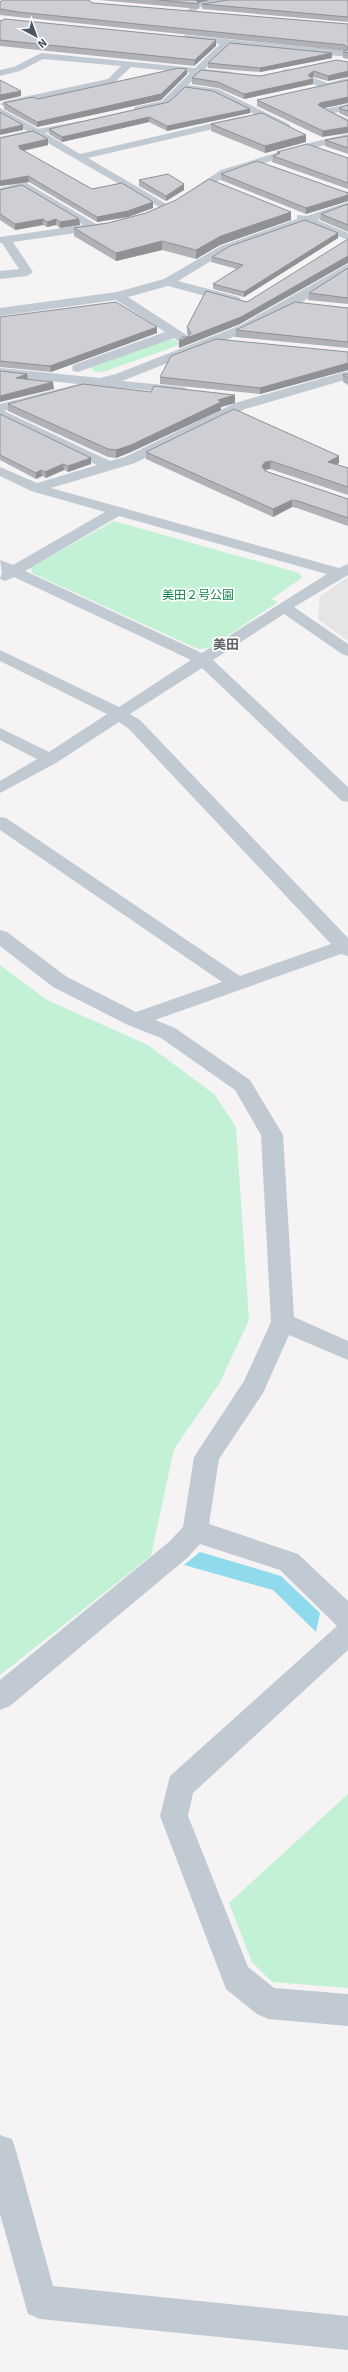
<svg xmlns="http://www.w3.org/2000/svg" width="348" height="2372" font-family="Signika,'Noto Sans JP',sans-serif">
  <rect width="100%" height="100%" fill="#f5f3f3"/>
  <path fill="#e6e4e5" d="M348,577V641L318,619L320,596Z"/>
  <path fill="#c3f1d5" d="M167,339L175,340L182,344L103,372L93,371L92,367Z
    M114,521L299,573L302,578L271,599L278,602L209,648L198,649L32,573L31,567Z
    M0,965L47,1000L148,1045L215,1095L236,1127L249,1320L219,1384L174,1449L151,1556L0,1675Z
    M348,1794V1988L272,1982L252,1962L229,1903Z"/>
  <path fill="#90daee" d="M200,1552L281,1576L320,1613L316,1632L273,1590L184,1565Z"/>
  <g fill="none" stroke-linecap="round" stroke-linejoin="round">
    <path fill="#c1cad2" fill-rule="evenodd" d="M206,0H238L234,3L204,5L189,15L185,12L199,1Z
      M186,35L348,51V57L229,45L205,69L233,72V76L200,74L188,85L218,89L289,124L290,126L285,129L213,94L183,91L169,105L134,111V107L162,101L190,73L131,67L114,83L5,107L0,104L5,101L108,79L121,66L43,59L20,71L0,76V70L14,67L41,53L195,68L220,44L183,40V36Z
      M286,69L328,83L348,78V84L327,89L283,74V70Z
      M348,104V110L334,113L348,119V125L342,124L319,112L320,110Z
      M0,108L38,129L81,121V125L45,133L80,154L239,117L244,120L239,123L88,158L170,206V210L166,211L34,135L0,143V137L27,131L0,115Z
      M348,134V140L312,148L229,174L192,198H184L182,196L221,170L305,144Z
      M25,182L96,224L104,223L110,226L104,229L13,242L33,272L27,276L0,279V271L19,269L2,243H0V237L83,225L23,189L0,194V188Z
      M348,202V209L317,220L348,233V240L306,223L229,250L178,281L239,297L241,300L239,303L235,304L168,286L128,297L188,336L190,339L188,342H180L174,338L78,372L73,371L72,368L73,365L165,332L116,300L0,316V308L117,292L164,279L221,246L297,219V215L307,216Z
      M348,264V273L296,306L249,331L122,381L184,387L191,391L189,394L100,386L4,411L110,461L125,457L235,403L348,371V379L245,409L135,463L51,488L339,568L348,564V575L294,607L348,644V656L342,654L284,614L213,660L348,787V802L342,801L202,668L130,714L140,720L348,938V956L341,954L155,1020L175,1028L250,1080L283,1135L294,1317L348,1341V1360L289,1335L263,1393L219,1459L209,1524L298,1554L348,1601V1650L193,1793L188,1816L248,1967L274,1988L348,1994V2026L268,2019L257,2014L226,1989L160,1816L170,1776L337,1626L280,1570L200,1544L187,1558L10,1706L0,1710V1680L169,1542L183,1527L194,1457L244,1381L271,1322L261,1135L235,1090L161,1038L128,1025L53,987L0,946V930L7,932L67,977L136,1012L222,982L0,830V817L6,818L240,976L331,944L128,728L119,722L56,763L0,793V781L37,759L0,740V728L49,752L107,714L0,661V650L119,707L191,660L14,577L5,581L0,579L2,572L0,560L13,565L105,512L31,491L0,476V467L37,483L97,465L0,419V404L78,384L0,376V368L100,378L116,374L241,325ZM119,516L327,574L202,653L25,571Z
      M0,2135L12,2139L16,2151L53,2286L348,2316V2350L40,2319L28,2314L0,2214Z"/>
  </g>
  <path fill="#b0b2b7" d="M99,0H210L199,3V9Z
    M348,0V22L202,9V4Z
    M0,2L93,3L348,24V59L343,58V52L345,51L18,17L0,15Z
    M0,21L216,40V46L194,66L0,46Z
    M332,58L260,72L208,68V63Z
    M348,62L328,81L313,77L312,78L313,84L244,99L218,88L192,84V78L260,76Z
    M187,69V74L161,100L37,127L4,109V103L38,99Z
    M348,80V104V103L323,108L348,121L322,137L257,106V100Z
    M169,102L250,113L167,131L149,122L62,142L49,134V129Z
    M348,105V117L339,113V108Z
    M211,124L306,135V142L265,153L211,131Z
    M348,136V154L325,146V140Z
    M0,138L48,145L23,151L92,189L153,208L128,217L97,222L29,182L0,186Z
    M277,152L348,158V189L272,162L273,156L277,154Z
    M221,174L348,192V201L306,214L221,180Z
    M139,180L184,184V190L166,201L139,186Z
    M0,190L79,219L80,225L60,228L56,225L47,227L43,225L15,230L0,220Z
    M348,204V232L320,220L321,214Z
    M291,220L220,245L196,259L162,250L116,261L74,236V228Z
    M338,233V238L244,297L213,289V284L237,269L211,262L212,257Z
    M348,268V304L308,300L309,293Z
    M247,302L240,324L179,348L189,336L187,334V327Z
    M348,308V348L235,337L236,330Z
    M0,317L157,333L51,372L0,367Z
    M348,352V370L260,394L160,384V377Z
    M348,374V385L343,382V375Z
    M151,392L235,395V403L221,407V410L131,452L116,458L108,457L8,411V404Z
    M0,414L91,464L68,472L64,470L46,478L42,476L36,479L0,460Z
    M146,452L339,456V463L336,465L348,468V495L270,469L264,470L265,471L348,499V526L297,508L292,507L273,517L146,459Z"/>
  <path fill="#909195" d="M195,0H210L197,3Z
    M216,40V46L194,66L195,60Z
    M332,53V58L260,72V68Z
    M187,69V74L161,100L37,127V122Z
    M314,71L313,77L309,79H313V84L244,99V94L308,75Z
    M348,71V77L328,81V76Z
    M21,91V96L0,101V95Z
    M348,97V103L320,109L318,105L320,103Z
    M250,109V113L167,131V126Z
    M149,117V122L62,142V137Z
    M23,125V130L0,135V130Z
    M348,127V133L322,137L323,131Z
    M306,135V142L265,153V146Z
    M48,139V145L21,151L18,146Z
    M28,176L29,182L0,186V181Z
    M184,184V190L166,201V196Z
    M348,195V201L306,214V208Z
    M153,202V208L128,217L97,222V217Z
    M291,212V220L220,245L196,259V250L221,236Z
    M43,219V225L15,230V224Z
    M56,219V225L47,227V222Z
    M79,219L80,225L60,228V222Z
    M338,233V238L244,297V292Z
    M162,241V250L116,261V253Z
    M348,256V263L240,324L179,348V341Z
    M157,327V333L51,372L50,366Z
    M348,363V370L260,394V388Z
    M27,374L28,380L16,378Z
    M53,382L54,389L0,402V396Z
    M235,395V403L221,407V410L131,452L116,458V450L218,400Z
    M339,456V463L327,469L328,462Z
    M91,458V464L68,472V466Z
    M271,461L270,469L265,470L262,473V466L265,462Z
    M63,464L64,470L46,478L45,472Z
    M41,470L42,476L36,479V473Z
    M292,500V507L273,517V509Z"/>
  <path fill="#cdcfd5" stroke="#909195" d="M3,0H88L93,3L348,24V53L343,52L348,49L345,45L18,12L0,9V2Z
    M159,0H196L199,4Z
    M228,0H348V17L202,4Z
    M5,19L216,40L195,60L0,40V21Z
    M230,43L332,53L260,68L208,63Z
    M337,60L348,62V71L328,76L314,71L308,75L313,79L244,94L218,82L192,78L201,70L260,76Z
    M179,68L187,69L161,94L37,122L4,103L33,97L38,99Z
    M0,80L21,91L0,95Z
    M348,80V97L320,103L318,105L348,121V127L323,131L257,100Z
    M185,87L213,91L250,109L167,126L149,117L62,137L49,129L169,102Z
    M348,105V111L339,108Z
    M0,112L23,125L0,130Z
    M262,113L306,135L265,146L211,124Z
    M33,131L48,139L18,146L21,148H19L92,189L122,183L153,202L128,211L97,217L28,176L0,181V138Z
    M348,136V148L325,140Z
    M307,144L348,158V183L273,156L280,153L277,152Z
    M257,161L348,193V195L306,208L221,174Z
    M168,174L184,184L166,196L139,180Z
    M209,179L291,212L221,236L196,250L162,241L116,253L74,228L108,223L146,213L176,200Z
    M22,185L79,219L60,222L56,219L47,222L43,219L15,224L0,214V190Z
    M348,204V225L321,214Z
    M305,220L338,233L244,292L213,284L243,265L212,257L230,246Z
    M348,239V256L241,317L179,341L182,337H188L191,333L187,327L206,291L247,302Z
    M348,268V298L309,293Z
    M116,302L157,327L50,366L0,361V317Z
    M295,302L348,308V342L236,330Z
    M216,339L348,352V363L260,388L160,377L171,356Z
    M0,371L27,374L16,378L53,382L0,396Z
    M348,374V378L343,375Z
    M83,384L151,392L154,386L235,395L218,400L221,402L131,445L116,450L108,449L8,404Z
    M234,409L339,456L328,462L348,468V487L271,461L265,462L262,466L265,471L348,499V518L298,501L292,500L273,509L146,452Z
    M0,414L91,458L68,466L63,464L45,472L41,470L36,473L0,455Z"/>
  <g text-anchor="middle" stroke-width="3.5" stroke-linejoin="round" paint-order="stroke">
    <g font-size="12" fill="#17864f" stroke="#fff">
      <text x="198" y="599">美田２号公園</text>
    </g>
    <g font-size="13" font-weight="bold" fill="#5f6368" stroke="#fff">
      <text x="226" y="649">美田</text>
    </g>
  </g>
  <g transform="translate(36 36) rotate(139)" stroke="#ffffff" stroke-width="3" paint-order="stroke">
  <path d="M0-3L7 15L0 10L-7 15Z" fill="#4a5661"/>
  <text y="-6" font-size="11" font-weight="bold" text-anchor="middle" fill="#4a5661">N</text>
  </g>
</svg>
